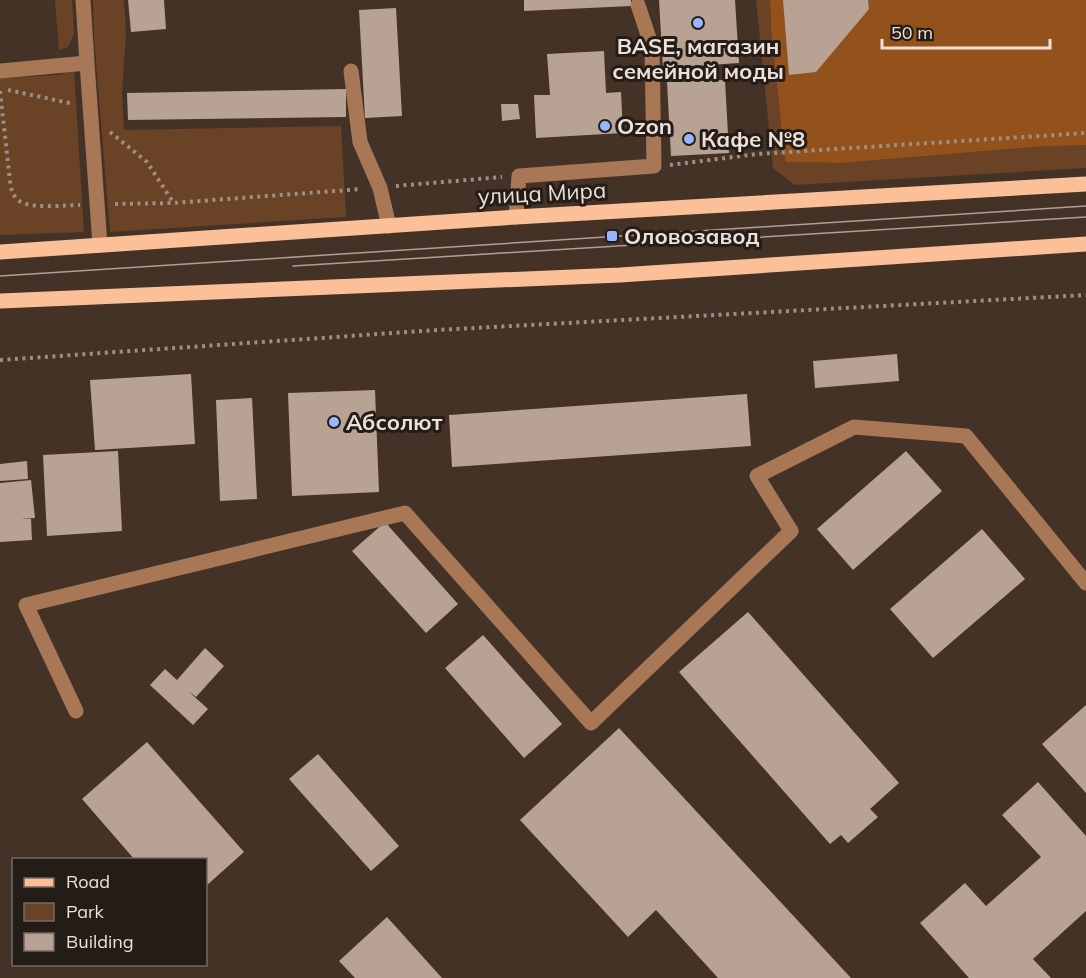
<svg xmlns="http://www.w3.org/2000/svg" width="1086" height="978" font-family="Mulish,sans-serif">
  <rect width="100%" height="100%" fill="#443227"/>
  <path fill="#6a4226" d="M55,0H72L74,34L68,47L59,50Z
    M93,0H124L126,33L122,93L124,130L341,126L346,217L110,232L94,37Z
    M756,0H770L771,28L785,162L841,163L1033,147L1086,145V168L795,185L773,168Z
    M74,70L84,232L0,235V78L58,75Z"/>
  <path fill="#93511c" d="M770,0H1086V145L1033,147L841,163L785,162L771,28Z"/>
  <path fill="#b8a294" d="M128,0H164L166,29L131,32Z
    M524,0H631V6L524,11Z
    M659,0H735L739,63L663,68Z
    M783,0H868L869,9L816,72L789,75Z
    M396,8L402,116L365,118L359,10Z
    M604,51L606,93L621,92L623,133L536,138L534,95H550L547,54Z
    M725,80L729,153L671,156L667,82Z
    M346,89V117L128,120L127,93Z
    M501,104H518L520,119L502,121Z
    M897,354L899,381L815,388L813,361Z
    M191,374L195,444L95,450L90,380Z
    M375,390L379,492L292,496L288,393Z
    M747,394L751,446L452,467L449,415Z
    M252,398L257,499L220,501L216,400Z
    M118,451L122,531L47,536L43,455Z
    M906,451L942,491L853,570L817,529Z
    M27,461L28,479L0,481V464Z
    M31,480L35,518L21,519H31L32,540L0,542V483Z
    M385,522L458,604L426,633L352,551Z
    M982,529L1025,579L933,658L890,609Z
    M748,612L899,783L870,809L878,817L848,843L841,835L830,844L679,672Z
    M483,635L562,724L524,758L445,668Z
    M205,648L224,666L196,697L188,691L208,709L193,725L150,685L165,669L177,680Z
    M1086,705V793L1042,744Z
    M619,728L851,978H718L656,910L628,937L520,820Z
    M147,742L244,852L206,886V860H135L82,799Z
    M318,754L399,846L371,871L289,779Z
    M1038,782L1086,836V911L1033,959L1051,978H969L920,923L965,883L986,906L1041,857L1002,815Z
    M387,917L442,978H355L339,961Z"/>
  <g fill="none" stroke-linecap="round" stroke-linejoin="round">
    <path stroke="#9d8f86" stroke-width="4" stroke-dasharray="3 4.5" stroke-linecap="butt" d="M8,90L74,104
      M0,91L10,181C11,188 12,194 17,199C27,210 65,205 80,205
      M110,132L147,162L173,202
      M670,165L757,154L1086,133
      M396,186L502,177
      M115,204L173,203L362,189
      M0,360L437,330L1086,295"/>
    <path stroke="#a77756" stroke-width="15" d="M87,63L100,245
      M0,71L87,63L83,0
      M351,71L360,142L380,188L389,226
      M516,217L519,176L654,166L652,47L638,5
      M76,711L26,605L405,513L591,723L791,531L757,476L854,427L966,436L1086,583"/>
    <path stroke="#fcc099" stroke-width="15" d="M0,252L516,217L1086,184
      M0,301L620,275L1086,244"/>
    <path stroke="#aea098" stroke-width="1.5" d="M293,266L1086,217
      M0,276L1086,206"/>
  </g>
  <g fill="#96b6fd" stroke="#241c17" stroke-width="2">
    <circle cx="698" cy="23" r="6"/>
    <circle cx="605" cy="126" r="6"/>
    <circle cx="689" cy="139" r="6"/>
    <rect x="606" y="230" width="12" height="12" rx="3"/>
    <circle cx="334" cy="422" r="6"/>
  </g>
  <g text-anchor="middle" stroke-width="6" stroke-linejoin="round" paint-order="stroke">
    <g font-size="22" font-weight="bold" fill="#ece0d9" stroke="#241c17" text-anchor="start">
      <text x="698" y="54" text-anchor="middle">BASE, магазин<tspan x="698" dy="25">семейной моды</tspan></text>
      <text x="617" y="134">Ozon</text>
      <text x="701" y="147">Кафе №8</text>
      <text x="624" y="244">Оловозавод</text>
      <text x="346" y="430">Абсолют</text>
    </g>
    <g font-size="22" fill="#ece0d9" stroke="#241c17">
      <text transform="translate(542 193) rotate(-3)" y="8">улица Мира</text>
    </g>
  </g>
  <rect x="12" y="858" width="195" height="108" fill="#241c17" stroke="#746a65" stroke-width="1.5"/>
  <rect x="24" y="878" width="30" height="9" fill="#fcc099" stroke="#746a65" stroke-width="1.5"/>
  <text x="66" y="888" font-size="18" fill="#ece0d9">Road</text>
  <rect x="24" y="903" width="30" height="18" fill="#6a4226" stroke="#746a65" stroke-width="1.5"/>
  <text x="66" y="918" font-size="18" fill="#ece0d9">Park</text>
  <rect x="24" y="933" width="30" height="18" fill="#b8a294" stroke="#746a65" stroke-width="1.5"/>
  <text x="66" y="948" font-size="18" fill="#ece0d9">Building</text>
  <path d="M882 39v9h168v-9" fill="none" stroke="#ece0d9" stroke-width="3"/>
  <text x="891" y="39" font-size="18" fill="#ece0d9" stroke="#241c17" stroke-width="4.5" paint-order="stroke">50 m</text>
</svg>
